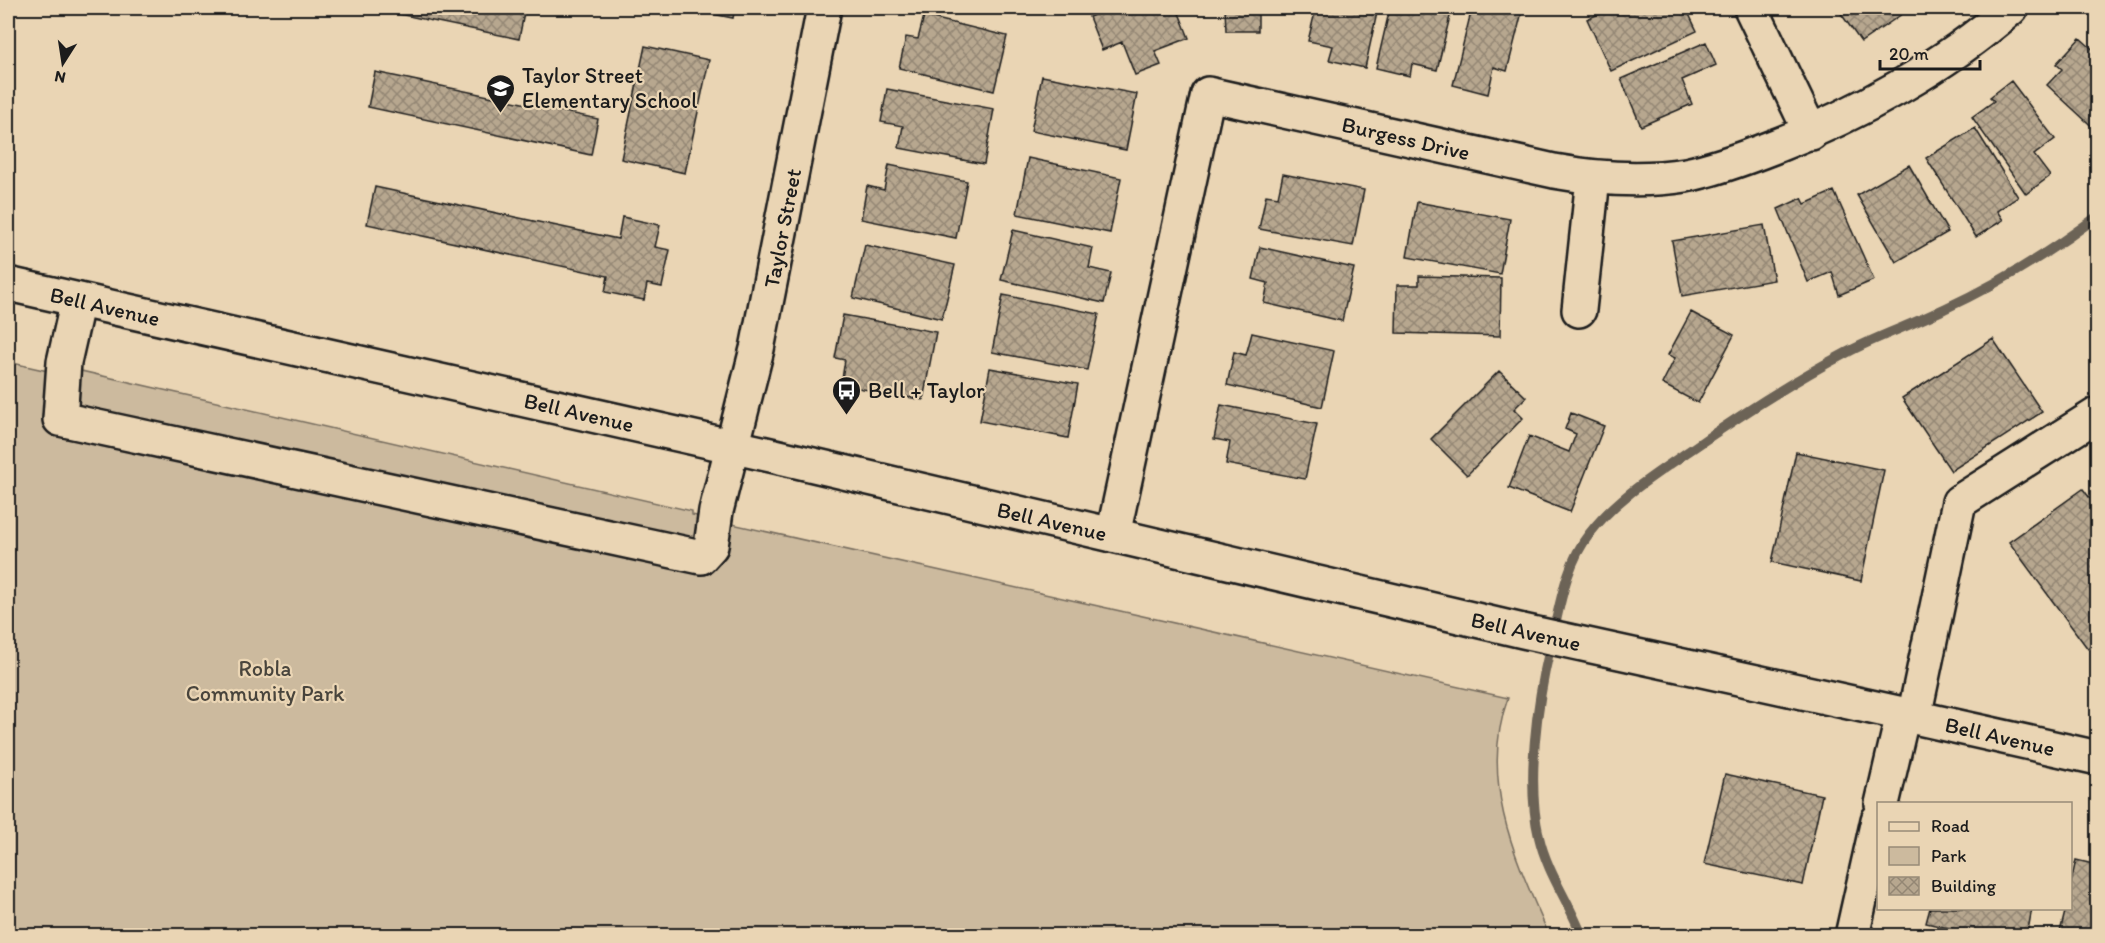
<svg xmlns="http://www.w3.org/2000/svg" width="2105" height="943" font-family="Itim,sans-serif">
  <defs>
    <pattern id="building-cross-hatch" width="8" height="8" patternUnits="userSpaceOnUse" patternTransform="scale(1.5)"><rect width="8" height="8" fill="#b7a78f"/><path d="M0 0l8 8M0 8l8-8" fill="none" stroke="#948774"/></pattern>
  </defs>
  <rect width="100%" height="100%" fill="#ead5b4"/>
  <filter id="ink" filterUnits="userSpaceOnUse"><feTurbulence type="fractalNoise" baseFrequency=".0167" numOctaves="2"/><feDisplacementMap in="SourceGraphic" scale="12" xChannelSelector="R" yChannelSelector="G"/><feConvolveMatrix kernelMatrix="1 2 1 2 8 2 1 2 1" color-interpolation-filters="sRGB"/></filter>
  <g filter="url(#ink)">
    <path fill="#ccba9e" stroke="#746b5d" stroke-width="1.5" d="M8,362L79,378L81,371L692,511V515L1508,698C1478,781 1516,860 1549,935L8,936Z"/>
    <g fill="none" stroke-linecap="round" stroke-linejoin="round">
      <path stroke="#6c6357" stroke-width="10" d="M1582,936C1569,902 1547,872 1539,837C1526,783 1537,702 1550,648C1559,610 1565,564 1590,533C1616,499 1654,475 1689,451C1739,416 1791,382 1846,353C1877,336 1912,325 1944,309C1998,284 2050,252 2098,216"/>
    </g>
    <path fill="url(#building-cross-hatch)" stroke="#1c1c1c" stroke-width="1.5" d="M370,8H525L519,39Z
      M683,8H735L733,18Z
      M1106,8H1177L1189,38L1155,51L1161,65L1135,75L1122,42L1102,50L1089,17L1107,10Z
      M1225,8H1258V31H1226Z
      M1316,8H1378L1365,68L1329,60L1333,46L1308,41Z
      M1390,8H1452L1437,70L1412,64L1410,76L1376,68Z
      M1472,8H1523L1507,71L1494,67L1488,94L1453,85Z
      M1613,8H1686L1697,31L1611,71L1587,19Z
      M1837,8H1906L1908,10L1861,42Z
      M924,16L1007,36L994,91L899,68L906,37L918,39Z
      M2080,38L2098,54V132L2047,85L2062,69L2056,64Z
      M1706,42L1716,65L1682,80L1692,104L1641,126L1621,79Z
      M645,46L709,60L685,173L621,159Z
      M375,72L598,119L591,155L368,107Z
      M1042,76L1137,94L1126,150L1031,131Z
      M2011,81L2055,139L2034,155L2050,176L2026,194L1972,117L1994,101L1990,97Z
      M887,89L994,109L984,164L899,148L903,126L881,122Z
      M1975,128L2018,197L1997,211L2003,220L1976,237L1926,158Z
      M1028,158L1121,178L1110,233L1017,214Z
      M889,165L967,181L956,238L861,219L867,186L884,190Z
      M1909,165L1948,232L1896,262L1857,195Z
      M1283,174L1364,190L1353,246L1259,229L1266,195L1278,197Z
      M375,187L618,239L622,217L660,225L655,247L670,250L662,287L647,284L644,300L605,292L608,276L367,224Z
      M1834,191L1874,280L1839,295L1832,272L1808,282L1778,209L1802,198L1805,204Z
      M1417,202L1510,219L1500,274L1407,257Z
      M1764,225L1774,280L1682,296L1672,241Z
      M1013,230L1093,248L1089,268L1111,273L1104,303L1001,280Z
      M865,245L955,265L942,319L853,298Z
      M1260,247L1354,268L1342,321L1264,303L1268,283L1253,279Z
      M1419,276L1501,278L1500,336L1396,333L1397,285H1419Z
      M1003,295L1099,314L1087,370L992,352Z
      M1691,312L1734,335L1698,403L1662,384L1675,358L1668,355Z
      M843,315L936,332L923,400L841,385L845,360L835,358Z
      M1252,333L1334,351L1322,407L1227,385L1234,352L1246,355Z
      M1993,339L2042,412L1951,471L1902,398Z
      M990,368L1078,384L1068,438L980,421Z
      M1499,371L1526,397L1514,409L1523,418L1467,475L1431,439Z
      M1221,405L1317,424L1305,479L1226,464L1230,442L1214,439Z
      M1571,413L1604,426L1570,512L1509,488L1529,436L1569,452L1576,434L1565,429Z
      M1796,452L1884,470L1861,581L1772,562Z
      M2083,489L2098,509V643L2088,649L2009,542Z
      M1725,774L1822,795L1803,885L1704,864Z
      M2076,860L2098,865V936H2059L2066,908H2070V887Z
      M1930,908H2032L2027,936H1983L1926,923Z"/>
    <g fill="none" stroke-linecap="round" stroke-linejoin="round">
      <defs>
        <path id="minor" d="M1751,8L1811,133
          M78,300L64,362L60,419L701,557L711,546L716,511L757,349L824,8
          M1579,310L1593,178
          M1113,535L1208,94L1554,171C1598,179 1641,182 1686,175C1715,169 1745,158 1773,147C1856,115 1944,67 2011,8
          M1882,804L1903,714L1914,717L1959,502L2098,414
          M1852,936L1878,820"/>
        <path id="major" d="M8,284L775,456L1523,631L1903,714
          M1914,717L2098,758"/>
      </defs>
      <use href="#minor" stroke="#1c1c1c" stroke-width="38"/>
      <use href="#major" stroke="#1c1c1c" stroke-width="38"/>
      <use href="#minor" stroke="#ead5b4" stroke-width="33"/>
      <use href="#major" stroke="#ead5b4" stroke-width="33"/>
    </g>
  </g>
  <defs>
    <symbol id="school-pin" viewBox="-11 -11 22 30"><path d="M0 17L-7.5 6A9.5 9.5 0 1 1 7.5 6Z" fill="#1c1c1c" stroke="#ead5b4"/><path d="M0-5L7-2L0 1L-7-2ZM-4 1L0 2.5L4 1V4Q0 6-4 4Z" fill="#fff"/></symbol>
    <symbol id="bus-pin" viewBox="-11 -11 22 30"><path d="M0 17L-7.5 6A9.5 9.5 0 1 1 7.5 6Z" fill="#1c1c1c" stroke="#ead5b4"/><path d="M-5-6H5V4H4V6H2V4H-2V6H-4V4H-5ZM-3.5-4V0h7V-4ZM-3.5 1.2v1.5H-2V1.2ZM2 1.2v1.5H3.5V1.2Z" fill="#fff"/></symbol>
  </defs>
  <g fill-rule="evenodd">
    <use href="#school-pin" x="484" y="72" width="33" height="45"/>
    <use href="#bus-pin" x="830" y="374" width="33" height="45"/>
  </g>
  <g text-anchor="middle" stroke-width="4.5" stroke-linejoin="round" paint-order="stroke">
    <g font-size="22" fill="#1c1c1c" stroke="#ead5b4" text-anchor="start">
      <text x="522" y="83">Taylor Street<tspan x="522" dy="25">Elementary School</tspan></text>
      <text x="868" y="398">Bell + Taylor</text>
    </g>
    <g font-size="22" fill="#1c1c1c" stroke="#ead5b4">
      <text transform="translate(1406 138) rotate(13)" y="8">Burgess Drive</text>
      <text transform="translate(782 228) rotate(-79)" y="8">Taylor Street</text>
      <text transform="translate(105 306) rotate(13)" y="8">Bell Avenue</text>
      <text transform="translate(579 412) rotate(13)" y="8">Bell Avenue</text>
      <text transform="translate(1052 521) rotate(13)" y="8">Bell Avenue</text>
      <text transform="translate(1526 631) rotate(13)" y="8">Bell Avenue</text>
      <text transform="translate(2000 736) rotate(13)" y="8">Bell Avenue</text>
    </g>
    <g font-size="22" fill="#48443c" stroke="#ead5b4">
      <text x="265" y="676">Robla<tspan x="265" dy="25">Community Park</tspan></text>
    </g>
  </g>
  <rect width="2105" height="943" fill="none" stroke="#ead5b4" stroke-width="30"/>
  <rect x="15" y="15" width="2075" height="913" fill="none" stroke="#1c1c1c" stroke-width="2" filter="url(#ink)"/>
  <rect x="1877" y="802" width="195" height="108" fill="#ead5b4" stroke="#988b77" stroke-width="1.5"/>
  <rect x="1889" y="822" width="30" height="9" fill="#ead5b4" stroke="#988b77" stroke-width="1.5"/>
  <text x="1931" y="832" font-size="18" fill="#1c1c1c">Road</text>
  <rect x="1889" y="847" width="30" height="18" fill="#ccba9e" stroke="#988b77" stroke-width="1.5"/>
  <text x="1931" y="862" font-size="18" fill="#1c1c1c">Park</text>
  <rect x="1889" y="877" width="30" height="18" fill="url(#building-cross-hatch)" stroke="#988b77" stroke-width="1.5"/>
  <text x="1931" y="892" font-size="18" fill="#1c1c1c">Building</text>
  <g transform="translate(63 63) rotate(192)" stroke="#ead5b4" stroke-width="4.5" paint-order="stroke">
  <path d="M0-4.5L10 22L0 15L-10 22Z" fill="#1c1c1c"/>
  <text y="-9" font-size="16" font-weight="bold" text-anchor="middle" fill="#1c1c1c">N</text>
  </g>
  <path d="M1880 60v9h100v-9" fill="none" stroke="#1c1c1c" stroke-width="3"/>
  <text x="1889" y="60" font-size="18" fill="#1c1c1c" stroke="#ead5b4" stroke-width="4.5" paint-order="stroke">20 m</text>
</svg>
